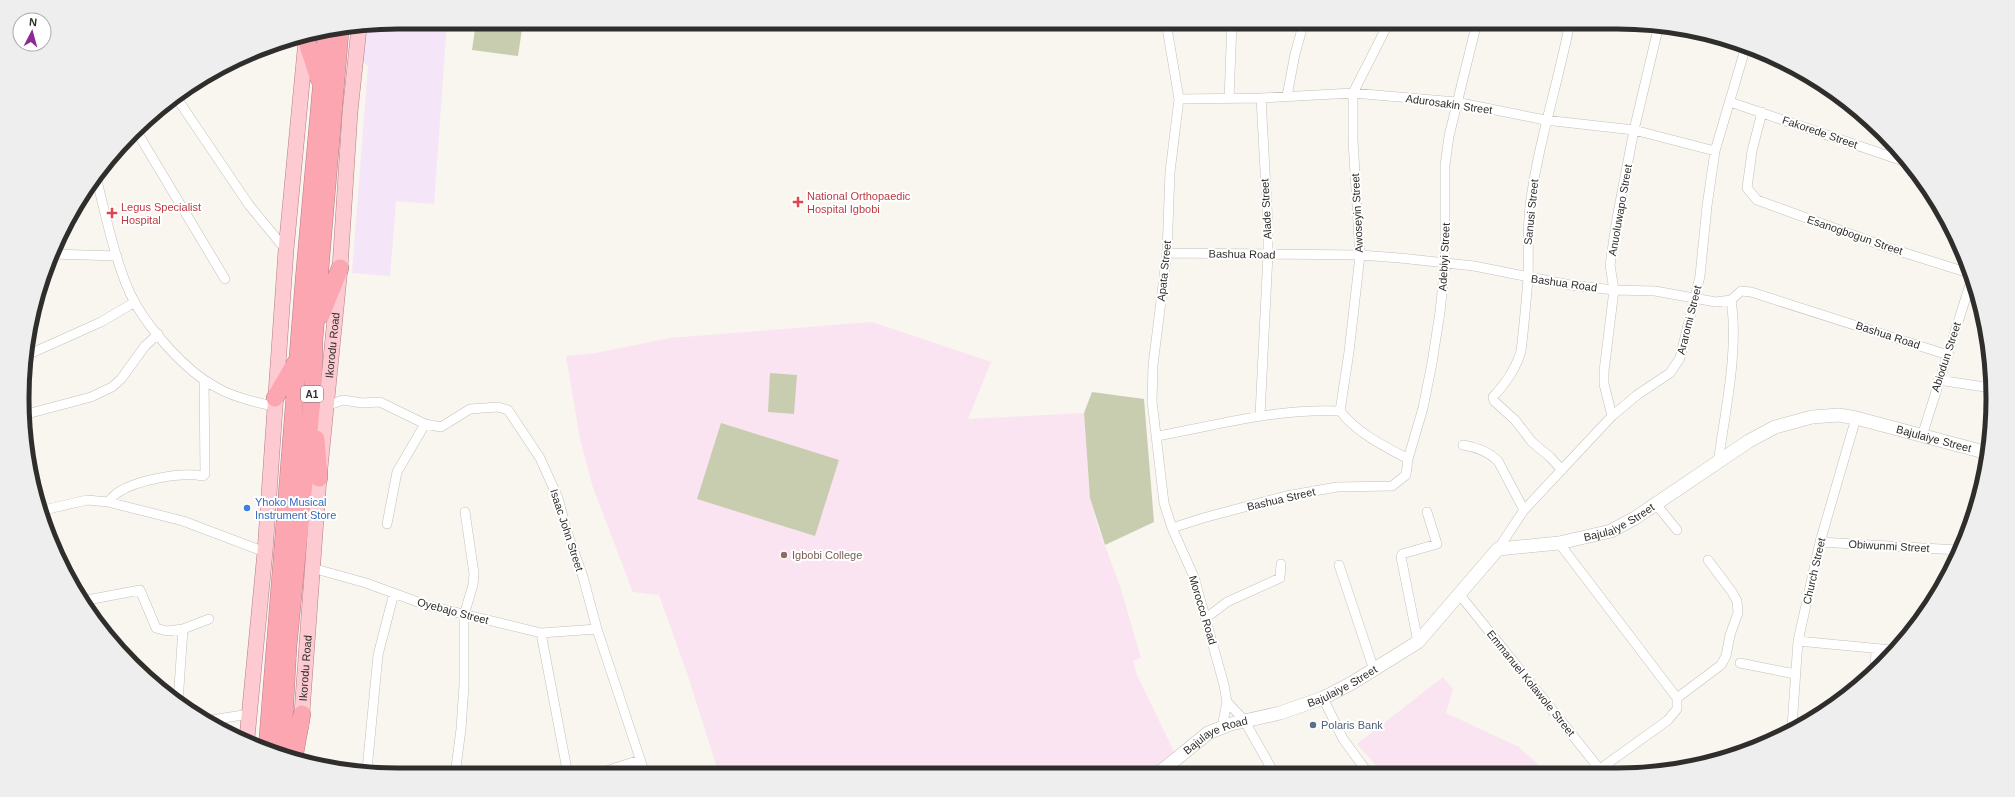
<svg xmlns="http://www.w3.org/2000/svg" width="2015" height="797" font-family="Arial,sans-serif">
  <rect width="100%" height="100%" fill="#f9f5ef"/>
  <path fill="#f4e5f8" d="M399,22H447L434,204L396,201L390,276L352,273L368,66L363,62L362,54L367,27Z"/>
  <path fill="#fae4f2" d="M872,322L991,362L968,419L1084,413L1090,498L1099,530L1121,589L1141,658L1133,661L1137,675L1177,758L1155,773L719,774L687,673L659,595L633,592L593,488L580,439L566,356L596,353L670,338Z
    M1443,677L1453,689L1446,713L1519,747L1546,772H1382L1357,744Z"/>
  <path fill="#c9cdaf" d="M476,22H523L518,56L472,50Z
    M770,373L797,375L794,414L768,412Z
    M1092,392L1144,399L1154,522L1105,545L1090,498L1084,413Z
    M721,423L839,460L815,536L697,499Z"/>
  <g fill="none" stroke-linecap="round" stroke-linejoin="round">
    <defs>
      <path id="street" d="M1166,22L1179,99L1170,172L1167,253L1153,365L1152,401L1164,503L1172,528L1194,577L1224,685L1227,702L1222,727
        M1287,96L1295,54L1304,22
        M176,97L249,205L286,250
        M1179,99L1261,98L1353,93L1456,102L1545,120L1634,130L1715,151
        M1229,99L1232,22
        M1730,102L1909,163
        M1762,112L1752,151L1747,188L1757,200L1886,247L1969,273
        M137,132L225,279
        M97,181C106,216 117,271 135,303C151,331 185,370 214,386C232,397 253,402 274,406
        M1167,253L1360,255L1400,258L1474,266L1570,285L1614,290L1655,291L1716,302L1731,300L1741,291L1751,292L1948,355
        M52,254L117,256
        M25,356L101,322L135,302
        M1938,380L1992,388
        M326,406L343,400L362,403L380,402L425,424L441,427L470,409L498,407L508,410L540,458L558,498L567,532L583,577L597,629L645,774
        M1340,411L1349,352L1360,255L1353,140V93L1389,22
        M27,414L91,397L112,387L121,379L145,346L158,334
        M1260,415L1268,254V225L1261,98
        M1612,416L1604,384V371L1614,290L1610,265L1617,218L1634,130L1658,29
        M1157,436C1218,425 1277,408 1340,411C1357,433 1384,446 1408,459
        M1922,436L1972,278
        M1463,445C1476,447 1488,451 1498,461L1524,510
        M1718,463C1725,412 1739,350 1731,300
        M1562,470L1550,457L1532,442L1515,420L1494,401L1493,397C1505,384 1516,369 1521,351C1524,327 1526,303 1528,279C1529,254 1527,230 1530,206C1538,143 1558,84 1570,22
        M108,502C111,499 113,496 117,493C136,480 180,472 203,476L205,474L204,380
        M1655,503L1677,530
        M44,510L87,500L108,502L183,521L265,552
        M387,524L397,472L425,424
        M1172,528L1203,518L1286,496L1337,487L1392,486L1406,475L1408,459L1423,408L1432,363L1440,312L1445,263V165L1449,136L1477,22
        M1820,542L1958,550
        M1559,543L1677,698V709L1668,720L1600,769
        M1498,549L1524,510L1612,416L1637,395L1670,373L1680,358L1700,276L1707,206L1715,151L1746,46
        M1339,565L1374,670
        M312,568L366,583L426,605L541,633L597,629
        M1460,595L1602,772
        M82,601L140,590L156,628L167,631L183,629L178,702
        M1206,618L1227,602L1280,578L1281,564
        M183,629L209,619
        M541,633L568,775
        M1798,641L1892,650
        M1418,642L1401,557L1402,554L1437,544L1427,512
        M1740,663L1795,674
        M1875,670L1876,650
        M1323,698L1343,739L1368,773
        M1677,698L1721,665L1726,656L1730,635L1738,613L1737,601L1732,592L1708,560
        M1227,702L1244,720L1274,773
        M212,720L249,714
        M1792,727L1798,641L1820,542L1856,418
        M367,770L378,655L394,593
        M455,775L461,729L464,685V615L473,585L474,574L465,512
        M593,775L640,760"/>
      <g id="secondary">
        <path id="s1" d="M1159,773L1208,733L1231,724L1280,713L1323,698L1352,683L1418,642L1498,549L1559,543L1611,531L1635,518L1749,441L1775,427L1812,417L1839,415L1856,418L1988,453"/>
      </g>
      <g id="primary">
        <path id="s2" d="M301,726L319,478L340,268L350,112L359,28"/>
        <path d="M247,738L265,552L286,250L306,40"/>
      </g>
      <path id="highway" d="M306,39L319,79
        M321,315L340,268
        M275,398L296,362
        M316,439L319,478
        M267,749L304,280L326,34
        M282,756L288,647L313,389L314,340L340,32
        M294,758L302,714"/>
    </defs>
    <use href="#street" stroke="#c4c1bb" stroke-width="10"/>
    <use href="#secondary" stroke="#c4c1bb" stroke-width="14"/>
    <use href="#primary" stroke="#b47c83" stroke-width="16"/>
    <use href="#highway" stroke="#b47c83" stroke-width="18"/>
    <use href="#street" stroke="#fff" stroke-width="9"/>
    <use href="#secondary" stroke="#fff" stroke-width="13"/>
    <use href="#primary" stroke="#fdcad1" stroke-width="15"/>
    <use href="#highway" stroke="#fca6b2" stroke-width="17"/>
  </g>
  <g fill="#e0444e" stroke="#fff" stroke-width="1.5">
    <path d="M796 196h4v4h4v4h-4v4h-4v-4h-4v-4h4z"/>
    <path d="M110 207h4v4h4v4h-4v4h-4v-4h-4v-4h4z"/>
  </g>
  <circle fill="#3f7fe0" stroke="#fff" stroke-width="1.5" cx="247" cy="508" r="4"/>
  <circle fill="#8d6e63" stroke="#fff" stroke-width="1.5" cx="784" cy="555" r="4"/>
  <circle fill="#5c6f8a" stroke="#fff" stroke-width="1.5" cx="1313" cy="725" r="4"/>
  <g text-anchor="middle" stroke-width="4" stroke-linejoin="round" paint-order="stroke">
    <rect fill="#fff" stroke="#6d6d6b" stroke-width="1" x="301" y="386" width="22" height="16" rx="3"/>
    <g font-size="10" font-weight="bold" fill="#2f2e2c">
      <text x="312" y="398">A1</text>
    </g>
    <g font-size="11" fill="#2f2e2c" stroke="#fff">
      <text transform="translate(1449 104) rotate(8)" y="4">Adurosakin Street</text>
      <text transform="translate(1820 132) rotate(19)" y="4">Fakorede Street</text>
      <text transform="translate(1266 209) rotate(-93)" y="4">Alade Street</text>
      <text transform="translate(1620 210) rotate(-80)" y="4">Anuoluwapo Street</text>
      <text transform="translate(1531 212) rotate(-84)" y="4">Sanusi Street</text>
      <text transform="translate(1357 213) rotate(-93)" y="4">Awoseyin Street</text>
      <text transform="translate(1855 235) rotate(19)" y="4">Esanogbogun Street</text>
      <text transform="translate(1242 254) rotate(1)" y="4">Bashua Road</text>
      <text transform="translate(1444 257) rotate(-87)" y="4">Adebiyi Street</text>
      <text transform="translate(1164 271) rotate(-84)" y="4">Apata Street</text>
      <text transform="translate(1564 283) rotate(8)" y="4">Bashua Road</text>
      <text transform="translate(1689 320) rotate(-76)" y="4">Araromi Street</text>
      <text transform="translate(1888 335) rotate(18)" y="4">Bashua Road</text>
      <text dy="4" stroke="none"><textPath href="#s2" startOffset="382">Ikorodu Road</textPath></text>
      <text transform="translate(1946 357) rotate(-72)" y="4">Abiodun Street</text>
      <text dy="4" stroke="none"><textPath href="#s1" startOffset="889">Bajulaiye Street</textPath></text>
      <text transform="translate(1281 499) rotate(-13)" y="4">Bashua Street</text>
      <text dy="4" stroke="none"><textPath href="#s1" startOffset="542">Bajulaiye Street</textPath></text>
      <text transform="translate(567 530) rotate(72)" y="4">Isaac John Street</text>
      <text transform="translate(1889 546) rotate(3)" y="4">Obiwunmi Street</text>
      <text transform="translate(1814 571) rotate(-77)" y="4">Church Street</text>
      <text transform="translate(1203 610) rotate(73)" y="4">Morocco Road</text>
      <text transform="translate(453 611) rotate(15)" y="4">Oyebajo Street</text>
      <text dy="4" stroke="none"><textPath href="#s2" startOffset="58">Ikorodu Road</textPath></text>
      <text transform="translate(1531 683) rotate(51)" y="4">Emmanuel Kolawole Street</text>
      <text dy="4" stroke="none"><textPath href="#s1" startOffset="206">Bajulaiye Street</textPath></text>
      <text dy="4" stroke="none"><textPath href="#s1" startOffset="69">Bajulaye Road</textPath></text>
    </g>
    <g font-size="11" fill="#be3a42" stroke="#fff" text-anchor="start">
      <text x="807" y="200">National Orthopaedic<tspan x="807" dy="13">Hospital Igbobi</tspan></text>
      <text x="121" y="211">Legus Specialist<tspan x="121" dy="13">Hospital</tspan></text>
    </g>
    <g font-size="11" fill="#366cbe" stroke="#fff" text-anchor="start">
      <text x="255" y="506">Yhoko Musical<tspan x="255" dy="13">Instrument Store</tspan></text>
    </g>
    <g font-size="11" fill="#785e54" stroke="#fff" text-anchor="start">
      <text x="792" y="559">Igbobi College</text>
    </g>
    <g font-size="11" fill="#4e5e75" stroke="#fff" text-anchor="start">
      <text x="1321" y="729">Polaris Bank</text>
    </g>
  </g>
  <path d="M0 0H2015V797H0ZM398 29H1617A369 369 0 0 1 1986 398V399A369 369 0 0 1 1617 768H398A369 369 0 0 1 29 399V398A369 369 0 0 1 398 29Z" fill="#eee" fill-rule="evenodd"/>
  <path fill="none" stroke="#2f2e2c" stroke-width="5" d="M398 29H1617A369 369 0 0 1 1986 398V399A369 369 0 0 1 1617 768H398A369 369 0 0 1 29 399V398A369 369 0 0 1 398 29Z"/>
  <g transform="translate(32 32) rotate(6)"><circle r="19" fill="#ffffff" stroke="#acabab"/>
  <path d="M0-3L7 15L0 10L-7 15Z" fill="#8c2a93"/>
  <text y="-6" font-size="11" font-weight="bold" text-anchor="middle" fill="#2f2e2c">N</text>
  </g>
</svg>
